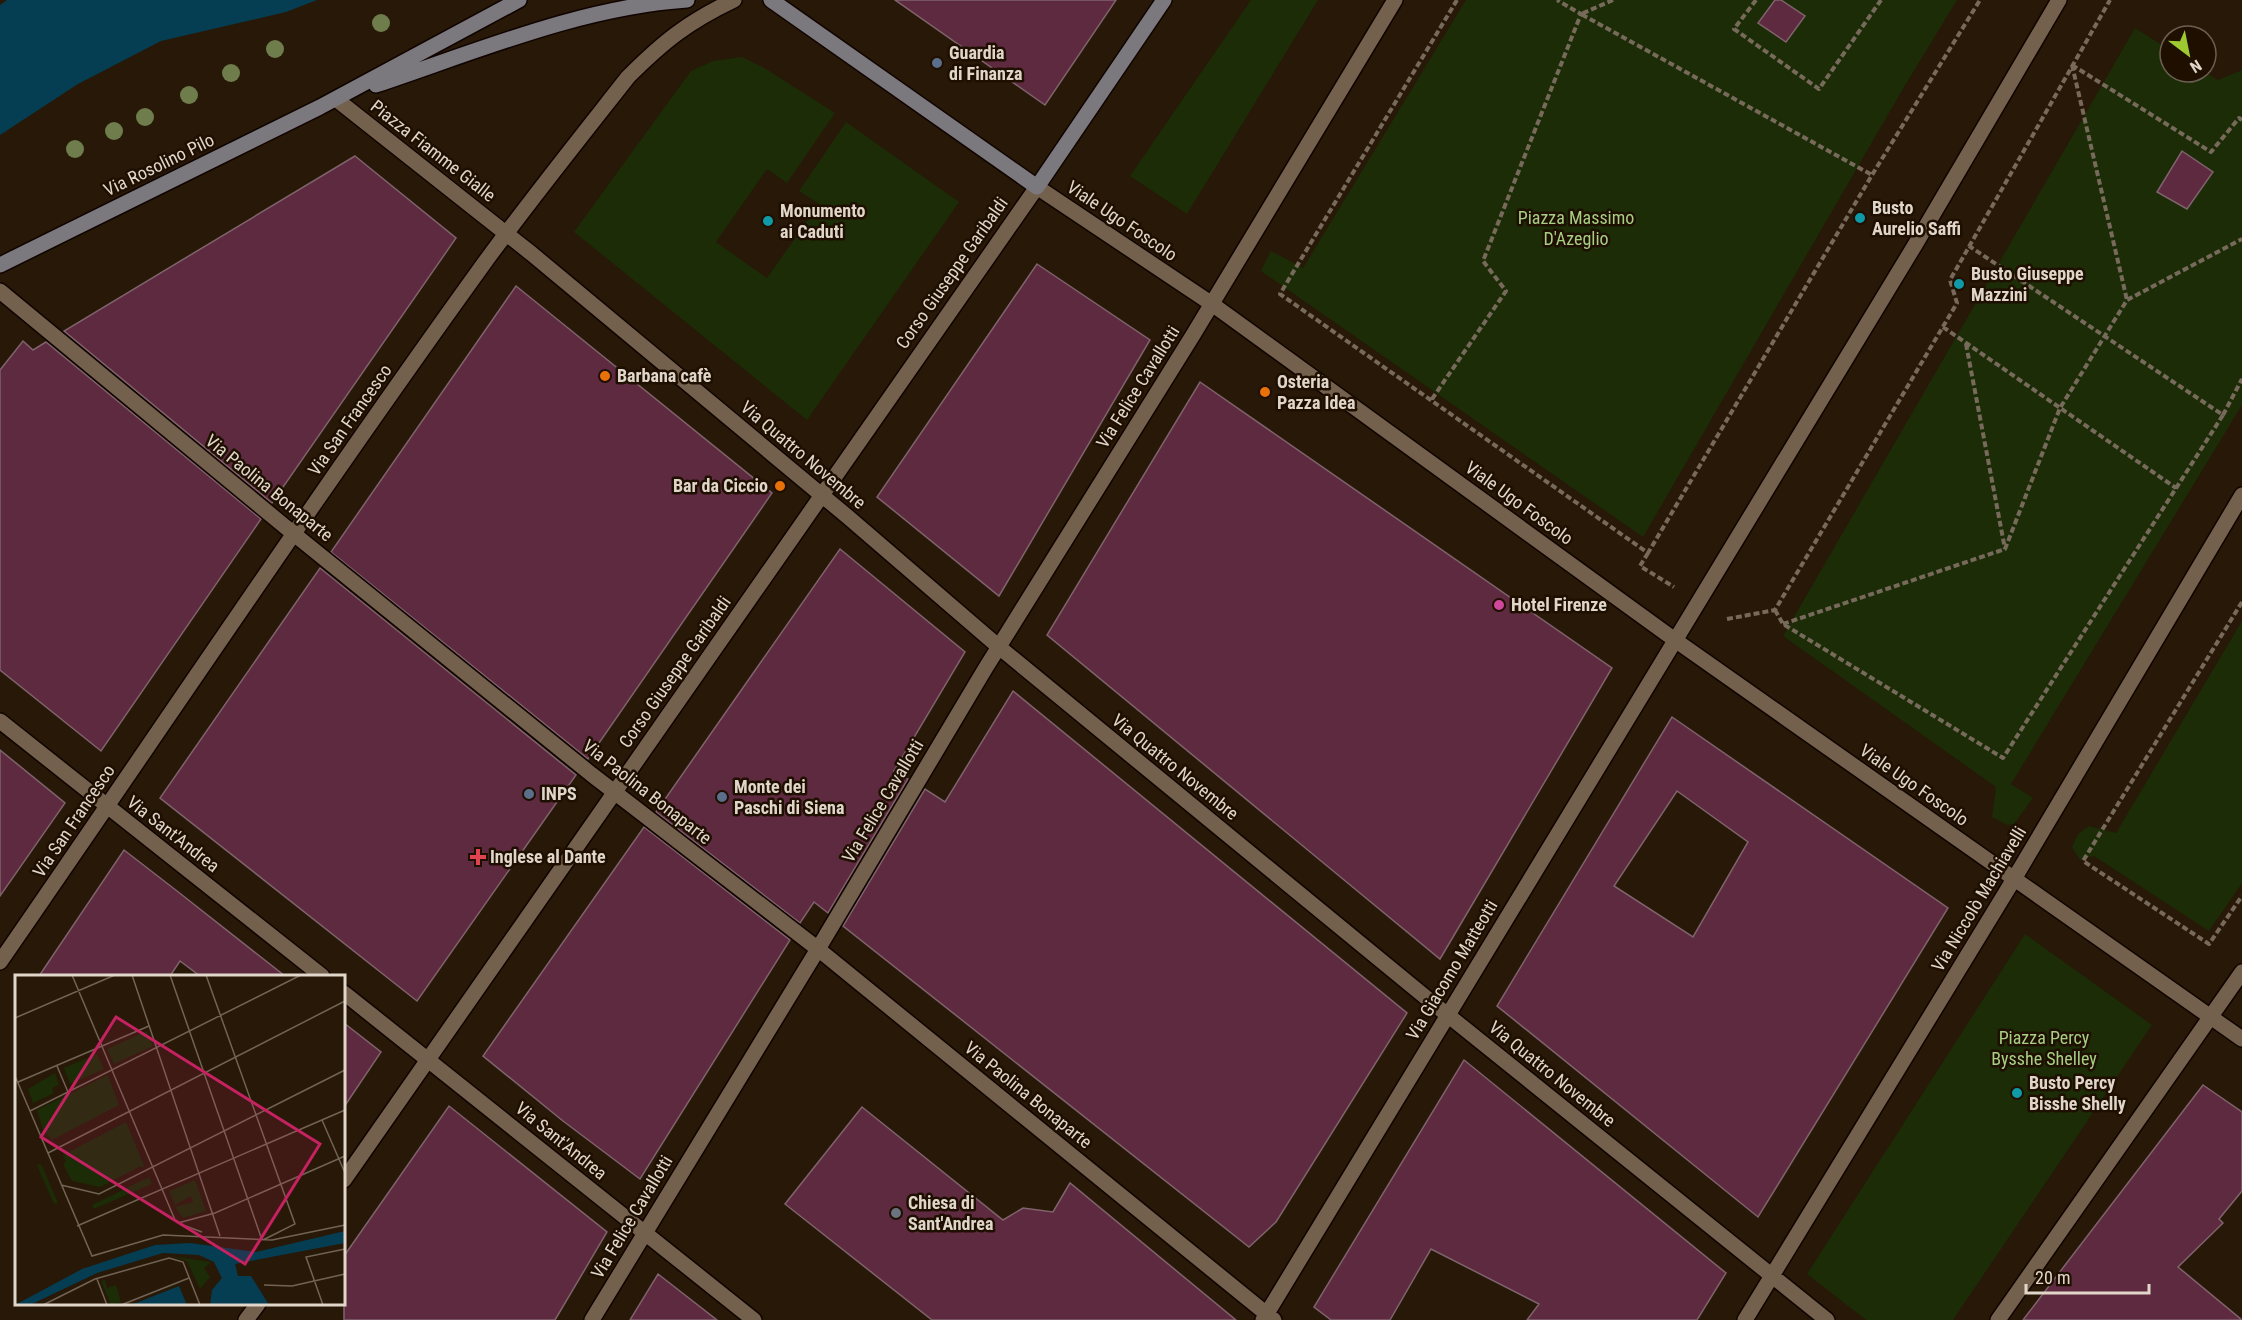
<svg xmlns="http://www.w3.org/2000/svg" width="2242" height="1320" font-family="'Roboto Condensed',sans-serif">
  <rect width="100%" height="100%" fill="#281807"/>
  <path fill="#1b2c07" d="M1251,0H1318L1187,214L1130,176Z
    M1466,0H1957L1904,87L1643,537L1261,271L1271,251L1303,268Z
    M2135,28L2170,50V72H2205L2218,80L2242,70V405L2011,784L2033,798L2014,824L2007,825L1992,817L1996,787L1783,636Z
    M742,57L766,69L835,113L787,183L767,169L716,242L767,278L819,204L799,191L846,122L959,202L807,420L574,232L691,71L713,61Z
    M2242,621V883L2209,931L2094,856L2080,860L2072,847L2078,834L2089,826L2116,833Z
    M2025,934L2152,1025L1953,1320H1866L1807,1274Z"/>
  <path fill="#053d52" d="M7,0H317L286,12L161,41L78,84L0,135V5Z"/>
  <path fill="#5e2a3f" stroke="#7f636d" stroke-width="1.5" fill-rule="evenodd" d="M895,0H1116L1045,105Z
    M1775,0H1781L1805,16L1786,42L1758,23Z
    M2182,151L2213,172L2187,209L2157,192Z
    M355,156L456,238L272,503L64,331Z
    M1037,264L1150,340L999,596L877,497Z
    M516,286L772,493L588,759L331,552Z
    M23,341L33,350L46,342L261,519L101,751L0,670V370Z
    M1200,382L1612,668L1440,959L1047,635Z
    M840,549L965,652L894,771L908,779L828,913L814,902L800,923L656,812Z
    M320,568L576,775L417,1001L160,798Z
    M1013,691L1407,1013L1276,1222L1249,1247L843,926L925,789L945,802Z
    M1672,717L1948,908L1758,1217L1497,1006ZM1677,791L1748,842L1693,937L1614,886Z
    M0,750L65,803L0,896Z
    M644,827L790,940L640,1179L563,1121L483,1056Z
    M124,850L177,891L285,976H200L180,961L170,976H39Z
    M344,1023L381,1052L344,1107Z
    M1464,1060L1726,1273L1697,1320H1527L1539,1304L1431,1249L1390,1320H1331L1314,1307Z
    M2203,1085L2242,1112V1191L2219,1219L2223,1223L2178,1267L2242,1320H2023Z
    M449,1106L607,1232L555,1320H344V1256Z
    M862,1107L1003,1220L1023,1208L1053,1212L1070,1183L1236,1320H932L785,1204Z
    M658,1274L717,1320H630Z"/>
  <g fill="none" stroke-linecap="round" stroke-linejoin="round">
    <defs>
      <path id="street" d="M336,99L532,254L848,517L999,647L1429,1000L1827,1320
        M0,291L294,534L591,774L818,949L1274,1320
        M0,721L322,976
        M0,962C161,729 319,492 485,262C531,199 580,138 628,77C664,41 688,22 734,0
        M344,993L754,1320
        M344,1180L1037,187L1212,304L1675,640L2242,1039
        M246,1320L258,1304
        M592,1320L818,949L985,669L1193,335L1395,0
        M1263,1320L1915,245L2059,0
        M1745,1320L2014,879L2242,495
        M1998,1320L2242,972"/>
      <path id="secondary" d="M771,0L1037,187L1164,0
        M376,85C475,52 581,7 687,0
        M0,265L320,107L519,0"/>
    </defs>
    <use href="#street" stroke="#100400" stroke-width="18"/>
    <use href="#secondary" stroke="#100400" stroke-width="18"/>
    <path stroke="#776a5b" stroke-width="4" stroke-dasharray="6 3" stroke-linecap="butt" d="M1457,0L1280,294L1648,553L1872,175L1980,0
      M1613,0L1581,14L1872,175
      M1756,0L1734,29L1819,89L1881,0
      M2072,65L2127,300
      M2072,65L2211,152L2239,118L2242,120
      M1943,327L2176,488
      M1966,344L2005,549
      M1432,399L1506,291L1483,261L1581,14L1557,0
      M2223,415L2242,379
      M1648,553L1640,566L1674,587
      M2242,602L2083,861L2209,944L2242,896
      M1775,610L1783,624L2003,758L2223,415L1969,246
      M1727,619L1775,610L1957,303L1950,280L2110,0
      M1783,624L2005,549L2060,408L2127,300L2242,239"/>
    <use href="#street" stroke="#74614d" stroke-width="15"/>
    <use href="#secondary" stroke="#7b787e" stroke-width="15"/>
  </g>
  <g fill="#6e7d4b">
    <circle cx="381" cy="23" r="9"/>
    <circle cx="275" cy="49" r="9"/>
    <circle cx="231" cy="73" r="9"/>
    <circle cx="189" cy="95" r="9"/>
    <circle cx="145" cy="117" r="9"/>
    <circle cx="114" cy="131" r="9"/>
    <circle cx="75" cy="149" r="9"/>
  </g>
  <g fill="#5c6f8a" stroke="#1e0f01" stroke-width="2">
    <circle cx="937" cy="63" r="6"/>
    <circle cx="529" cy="794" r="6"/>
    <circle cx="722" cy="797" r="6"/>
  </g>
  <g fill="#0f9aa8" stroke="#1e0f01" stroke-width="2">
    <circle cx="1860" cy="218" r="6"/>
    <circle cx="768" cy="221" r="6"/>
    <circle cx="1959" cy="284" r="6"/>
    <circle cx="2017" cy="1093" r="6"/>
  </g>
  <g fill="#e8710a" stroke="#1e0f01" stroke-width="2">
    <circle cx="605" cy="376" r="6"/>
    <circle cx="1265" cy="392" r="6"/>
    <circle cx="780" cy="486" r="6"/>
  </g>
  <circle fill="#d1479c" stroke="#1e0f01" stroke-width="2" cx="1499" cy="605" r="6"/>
  <path fill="#e0444e" stroke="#1e0f01" stroke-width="2" d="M475 848h6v6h6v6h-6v6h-6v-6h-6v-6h6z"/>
  <circle fill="#6b7280" stroke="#1e0f01" stroke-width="2" cx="896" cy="1213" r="6"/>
  <g text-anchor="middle" stroke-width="5" stroke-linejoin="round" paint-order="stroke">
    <g font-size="18" font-weight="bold" fill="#e0d6ca" stroke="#1e0f01" text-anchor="start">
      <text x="949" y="59">Guardia<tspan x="949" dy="21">di Finanza</tspan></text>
      <text x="1872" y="214">Busto<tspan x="1872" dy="21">Aurelio Saffi</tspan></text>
      <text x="780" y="217">Monumento<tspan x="780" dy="21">ai Caduti</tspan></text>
      <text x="1971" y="280">Busto Giuseppe<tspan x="1971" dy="21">Mazzini</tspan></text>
      <text x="617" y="382">Barbana cafè</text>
      <text x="1277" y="388">Osteria<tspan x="1277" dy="21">Pazza Idea</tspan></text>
      <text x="768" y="492" text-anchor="end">Bar da Ciccio</text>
      <text x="1511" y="611">Hotel Firenze</text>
      <text x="734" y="793">Monte dei<tspan x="734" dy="21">Paschi di Siena</tspan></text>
      <text x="541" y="800">INPS</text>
      <text x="490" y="863">Inglese al Dante</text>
      <text x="2029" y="1089">Busto Percy<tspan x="2029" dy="21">Bisshe Shelly</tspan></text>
      <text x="908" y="1209">Chiesa di<tspan x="908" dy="21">Sant'Andrea</tspan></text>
    </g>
    <g font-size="18" fill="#e0d6ca" stroke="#1e0f01">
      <text transform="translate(433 151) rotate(38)" y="6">Piazza Fiamme Gialle</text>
      <text transform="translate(159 165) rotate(-26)" y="6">Via Rosolino Pilo</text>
      <text transform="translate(1122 221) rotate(34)" y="6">Viale Ugo Foscolo</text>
      <text transform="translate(952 273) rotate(-55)" y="6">Corso Giuseppe Garibaldi</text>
      <text transform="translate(1138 387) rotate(-58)" y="6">Via Felice Cavallotti</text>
      <text transform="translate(350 420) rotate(-55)" y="6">Via San Francesco</text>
      <text transform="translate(803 455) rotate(40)" y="6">Via Quattro Novembre</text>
      <text transform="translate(269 488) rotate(39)" y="6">Via Paolina Bonaparte</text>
      <text transform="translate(1519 503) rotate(36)" y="6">Viale Ugo Foscolo</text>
      <text transform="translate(675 672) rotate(-55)" y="6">Corso Giuseppe Garibaldi</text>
      <text transform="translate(1175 767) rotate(39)" y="6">Via Quattro Novembre</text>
      <text transform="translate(1914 785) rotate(35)" y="6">Viale Ugo Foscolo</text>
      <text transform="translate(647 792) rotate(38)" y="6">Via Paolina Bonaparte</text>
      <text transform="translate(883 801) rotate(-59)" y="6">Via Felice Cavallotti</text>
      <text transform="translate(74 821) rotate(-56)" y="6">Via San Francesco</text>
      <text transform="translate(173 834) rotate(38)" y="6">Via Sant'Andrea</text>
      <text transform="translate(1979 899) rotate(-59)" y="6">Via Niccolò Machiavelli</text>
      <text transform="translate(1452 970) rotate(-59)" y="6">Via Giacomo Matteotti</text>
      <text transform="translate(1552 1074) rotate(39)" y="6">Via Quattro Novembre</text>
      <text transform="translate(1028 1095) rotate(39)" y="6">Via Paolina Bonaparte</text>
      <text transform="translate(561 1141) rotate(39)" y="6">Via Sant'Andrea</text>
      <text transform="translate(632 1217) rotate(-59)" y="6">Via Felice Cavallotti</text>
    </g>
    <g font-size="18" fill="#a7cf83" stroke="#1e0f01">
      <text x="1576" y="224">Piazza Massimo<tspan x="1576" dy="21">D'Azeglio</tspan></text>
      <text x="2044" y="1044">Piazza Percy<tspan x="2044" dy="21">Bysshe Shelley</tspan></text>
    </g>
  </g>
  <g transform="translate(15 975)">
    <rect width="330" height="330" fill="#281807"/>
    <path d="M132,56L138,71L99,89L92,74ZM82,79L89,94L55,109L49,93ZM40,98L44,110L37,113L39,118L18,128L13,114ZM93,100L104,130L37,165L28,155L22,135ZM111,147L130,193L126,191L85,212L57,206L48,189L51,187L48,180ZM26,189L43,228L39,229L22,190ZM134,202L137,209L79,234L77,230ZM180,205L191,236L168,243L160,232L178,227L176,221L160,230L154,216ZM156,281L196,287L189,293L195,302L185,314L172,286ZM90,305L92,313L101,310L106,328L96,330L86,306Z" fill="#1b2c07"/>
    <path d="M330,256V268L220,289L223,301H236L254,330H195L197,315L207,303L215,320L199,287L184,280L148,278L82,298L15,330H0L67,294L140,270L175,268L241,277ZM164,311L172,330H116Z" fill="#053d52"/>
    <path fill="none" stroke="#726455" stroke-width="1.5" d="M57,0L160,245M117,0L205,261M155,0L247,265M191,0L280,249L248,265M0,43L100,0M42,91L53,117M0,101L77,281L148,260L257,265L330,250M3,107L134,51M15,136L286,0M307,145L330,198M33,178L330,26M46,210L84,219L330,95M163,248L200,238L330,181M165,249L187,257M62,251L330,135M82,304L92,330M249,310L277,311L330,299M28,330L80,304L154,283L168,287L185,330M106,330L174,303M308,330L291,282L330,274"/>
    <path fill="#c42261" fill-opacity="0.15" stroke="#c42261" stroke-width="3" d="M101,42L305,169L230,289L26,162Z"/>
    <rect width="330" height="330" fill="none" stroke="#e0d6ca" stroke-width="3"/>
  </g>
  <g transform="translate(2188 54) rotate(148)"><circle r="28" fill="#1e0f01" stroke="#6c5f51" stroke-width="1.5"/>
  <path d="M0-4.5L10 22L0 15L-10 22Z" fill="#9dca30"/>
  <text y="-9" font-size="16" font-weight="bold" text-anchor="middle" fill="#e0d6ca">N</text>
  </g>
  <path d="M2026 1284v9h123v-9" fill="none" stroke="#e0d6ca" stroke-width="3"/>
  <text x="2035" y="1284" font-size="18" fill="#e0d6ca" stroke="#1e0f01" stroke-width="4.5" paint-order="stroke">20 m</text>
</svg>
